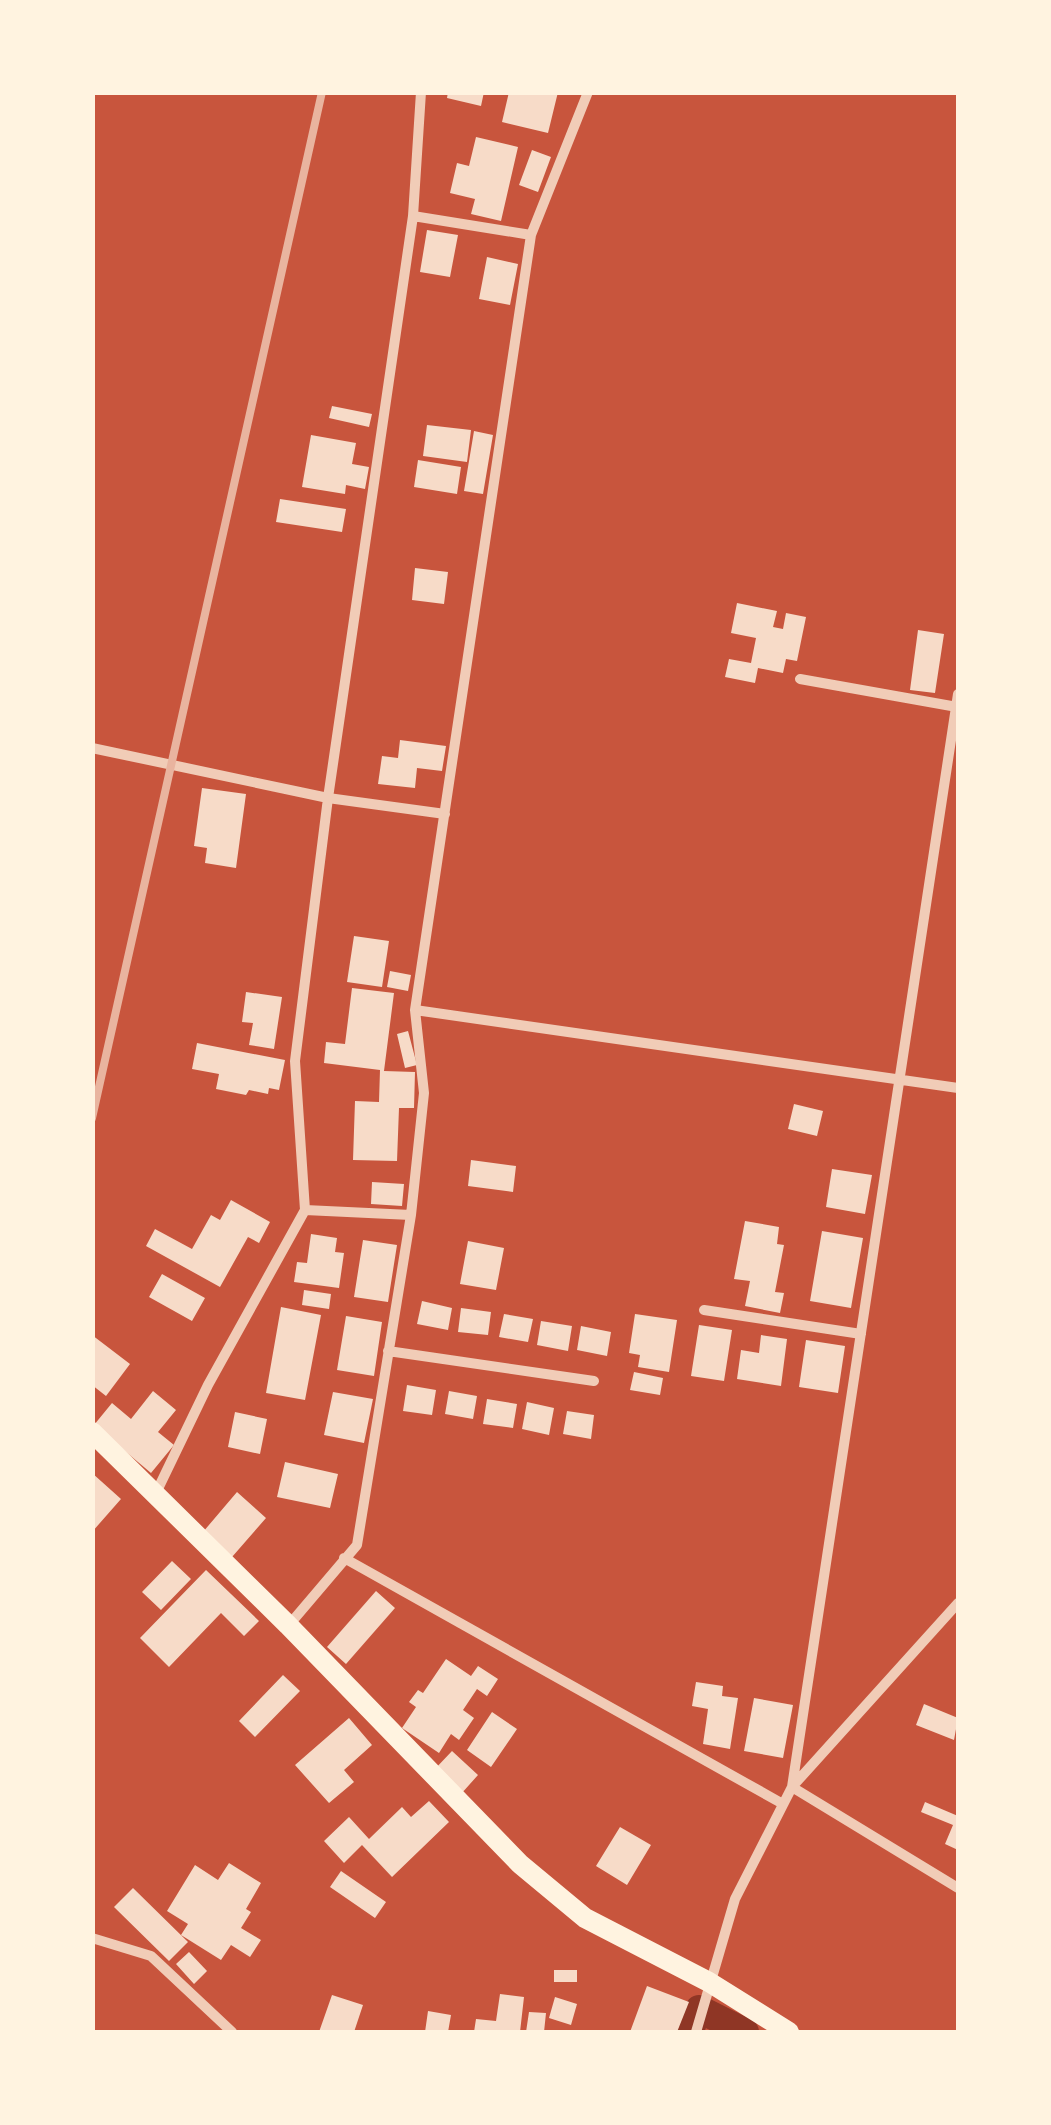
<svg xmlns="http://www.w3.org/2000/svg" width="1051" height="2125" font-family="Karla,sans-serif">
  <rect width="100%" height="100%" fill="#c8553d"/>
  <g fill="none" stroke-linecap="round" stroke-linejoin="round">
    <path stroke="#8f3625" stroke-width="28" d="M689,2032L699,2009L745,2032"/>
  </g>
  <path fill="#f7dbc8" d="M448,92H484L481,106L447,98Z
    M509,92H558L548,133L502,122Z
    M476,137L518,147L501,221L471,214L475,199L450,193L457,163L469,166Z
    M532,150L551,157L538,192L519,185Z
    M427,230L458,235L450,277L420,272Z
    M487,257L518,264L510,305L479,299Z
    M332,406L372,414L369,427L329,418Z
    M427,425L471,430L467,462L423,456Z
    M474,431L493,435L483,494L464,491Z
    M311,435L356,443L352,464L369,467L365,489L346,485L345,494L302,487Z
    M418,460L461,467L457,494L414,487Z
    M280,499L346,509L342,532L276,522Z
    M415,568L448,572L444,604L412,600Z
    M737,603L777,611L773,627L783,629L786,613L806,617L797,661L786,659L783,673L758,668L755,683L725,677L729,659L751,663L756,638L731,633Z
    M918,630L944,634L935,693L910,690Z
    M400,740L446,746L442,771L417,768L415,788L378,784L382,756L398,758Z
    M202,788L246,794L236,868L205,863L207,848L194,846Z
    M354,936L389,941L382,987L347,982Z
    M390,971L411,975L408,991L387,987Z
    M352,988L394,993L384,1071L415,1072L414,1108H399L397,1161L353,1160L355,1101L379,1102L380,1070L324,1063L326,1042L345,1044Z
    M246,992L282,997L274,1049L249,1045L253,1023L242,1022Z
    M408,1031L417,1065L405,1068L397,1034Z
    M197,1043L285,1060L279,1090L269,1088L268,1094L249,1090L246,1095L216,1089L219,1074L192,1069Z
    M794,1104L823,1111L817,1136L788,1129Z
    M471,1160L516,1166L513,1192L468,1186Z
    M832,1169L872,1175L865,1214L826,1207Z
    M372,1182L404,1184L402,1206L371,1204Z
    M231,1200L270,1222L259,1243L248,1237L220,1287L146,1246L155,1229L192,1249L211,1215L220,1220Z
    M745,1221L779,1227L777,1244L784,1245L775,1292L784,1293L780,1313L745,1306L750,1281L734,1279Z
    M822,1231L863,1238L851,1308L810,1301Z
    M311,1234L337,1238L335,1252L344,1253L339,1288L294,1282L297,1262L307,1263Z
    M363,1240L397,1245L388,1302L354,1297Z
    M468,1241L504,1248L496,1290L460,1284Z
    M162,1274L205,1298L192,1321L149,1297Z
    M304,1290L331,1294L329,1309L302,1305Z
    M422,1301L452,1308L448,1330L417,1324Z
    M281,1307L321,1315L305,1400L266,1393Z
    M461,1308L491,1312L488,1335L458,1332Z
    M504,1314L533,1319L528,1342L499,1337Z
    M635,1314L677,1320L669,1372L638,1367L640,1355L629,1353Z
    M346,1316L382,1322L374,1376L337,1370Z
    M541,1321L572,1326L568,1351L537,1345Z
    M699,1325L732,1330L724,1381L691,1376Z
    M581,1326L611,1332L607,1356L577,1350Z
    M92,1335L130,1364L106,1396L92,1385Z
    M761,1335L787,1339L781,1386L737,1379L741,1350L759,1353Z
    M806,1340L845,1346L838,1393L799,1387Z
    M634,1372L663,1378L660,1395L630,1390Z
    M407,1385L436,1390L432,1415L403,1411Z
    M153,1391L176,1410L158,1432L174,1445L151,1473L94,1425L112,1403L131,1419Z
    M449,1391L477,1396L473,1419L445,1414Z
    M333,1392L373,1399L364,1443L324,1435Z
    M487,1399L517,1404L513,1428L483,1424Z
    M527,1402L554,1408L549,1435L522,1429Z
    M567,1411L594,1415L591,1439L563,1434Z
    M235,1412L267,1419L260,1454L228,1447Z
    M285,1462L338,1474L330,1508L277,1497Z
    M92,1473L121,1499L92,1532Z
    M237,1492L266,1518L232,1557L203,1532Z
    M172,1561L191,1579L161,1610L142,1592Z
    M206,1570L259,1621L244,1636L221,1613L169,1667L140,1638Z
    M376,1591L395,1608L346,1664L327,1647Z
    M446,1659L471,1676L478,1666L498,1679L487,1696L477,1689L463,1710L474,1718L459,1740L451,1734L439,1753L402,1728L416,1707L409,1702L418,1690L423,1693Z
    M283,1675L300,1691L255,1737L239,1721Z
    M696,1682L723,1686L722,1696L738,1698L730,1749L703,1744L708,1709L692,1706Z
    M754,1698L793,1705L783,1758L744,1751Z
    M924,1704L958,1718L954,1740L916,1725Z
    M492,1712L517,1729L491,1767L467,1750Z
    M349,1718L372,1745L344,1770L354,1782L329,1803L295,1765Z
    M452,1751L478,1775L461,1794L434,1770Z
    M429,1801L449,1822L392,1877L362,1845L344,1863L324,1841L349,1817L369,1839L402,1807L411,1817Z
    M925,1802L958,1816V1850L945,1844L953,1825L921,1812Z
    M620,1827L651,1845L627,1885L596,1866Z
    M229,1863L261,1883L246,1909L251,1912L241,1928L261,1940L250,1957L231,1945L221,1960L181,1935L188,1924L167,1911L195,1865L218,1880Z
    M341,1871L386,1902L375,1918L330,1887Z
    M133,1888L188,1942L169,1961L114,1907Z
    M189,1952L207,1971L194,1984L176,1964Z
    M554,1970H577V1982H554Z
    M647,1986L689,2002L677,2032H630Z
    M500,1994L524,1997L520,2032H474L476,2019L496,2021Z
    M332,1995L363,2005L354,2032H319Z
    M555,1997L577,2004L571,2025L549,2018Z
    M428,2011L451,2015L448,2032H425Z
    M529,2012L546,2013L544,2032H526Z"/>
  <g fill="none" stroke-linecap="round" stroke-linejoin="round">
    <path stroke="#f1ccb7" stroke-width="10" d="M413,216L531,235
      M800,679L957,707
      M92,748L328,798L445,814
      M415,1010L958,1088
      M305,1210L411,1215
      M704,1310L861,1334
      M388,1351L594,1381
      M155,1495L208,1385L305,1210L295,1061L328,798L413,216L421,92
      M344,1558L783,1804
      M958,1603L792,1787L958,1888
      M289,1625L357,1545L411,1215L424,1093L415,1010L531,235L588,92
      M92,1938L151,1956L232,2032
      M696,2032L735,1899L792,1787L958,694"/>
    <path stroke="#fff3e0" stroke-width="20" d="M92,1432L288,1625L520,1864L585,1918L709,1982L789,2032"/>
    <path stroke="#e9b49f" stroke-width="8" d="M92,1118L322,92"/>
  </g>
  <rect width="1051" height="2125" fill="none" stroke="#fff3e0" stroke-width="190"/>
</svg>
